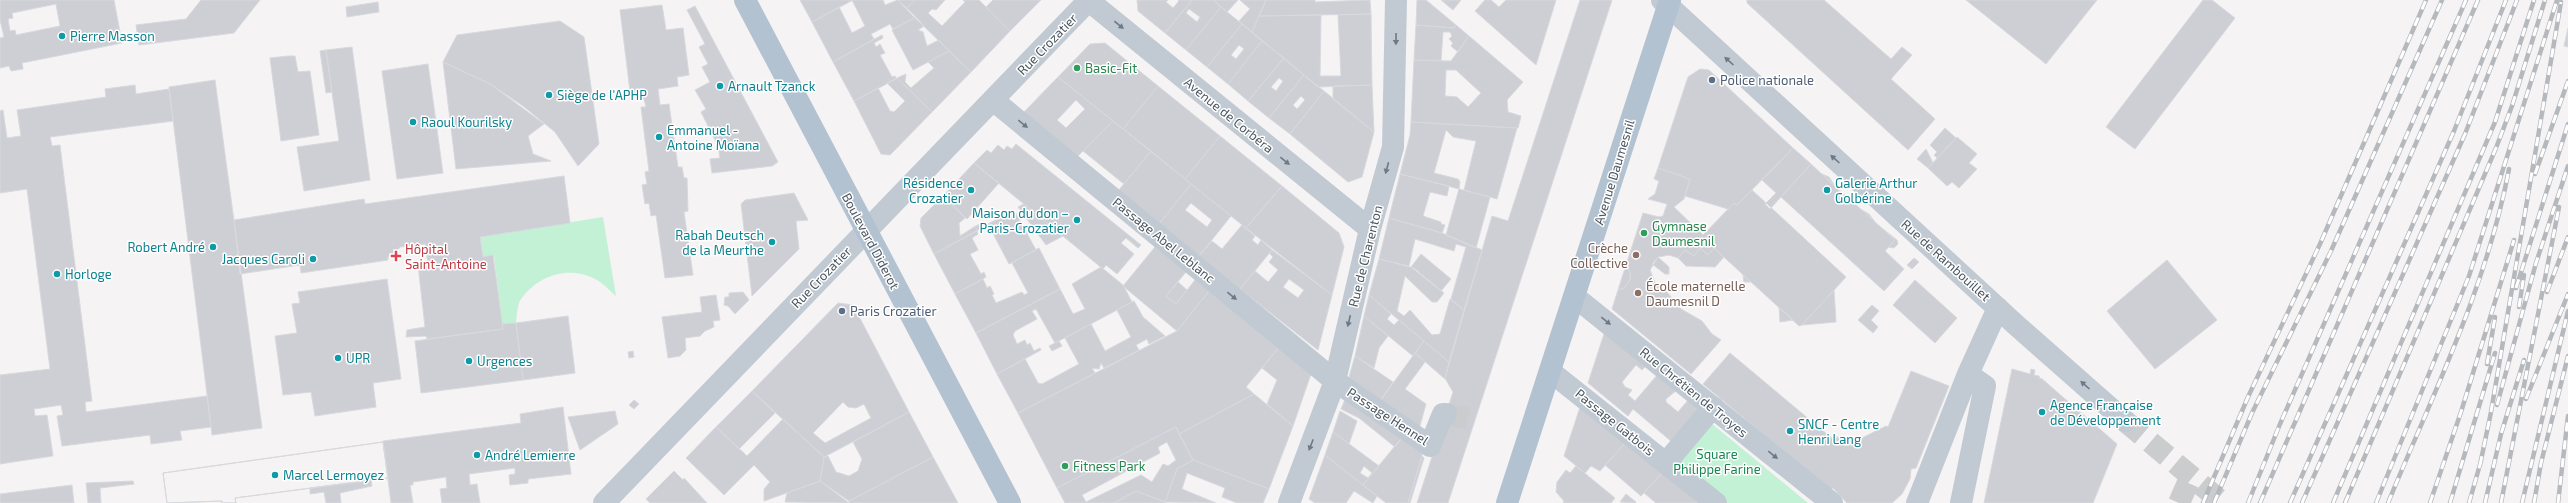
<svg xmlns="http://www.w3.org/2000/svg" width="2568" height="503" font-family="'Exo 2',sans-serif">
  <rect width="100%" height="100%" fill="#f5f3f3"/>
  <path fill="#c3f1d5" d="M603,217L616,296C610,291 604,284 597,280C571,265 539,274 521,299C517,304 517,316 516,323L503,329L494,256L483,257L480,237Z
    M1711,423L1808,503H1727L1678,463Z"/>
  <path fill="#cdcfd5" stroke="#d7d9de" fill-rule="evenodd" d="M0,0H114L122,43L22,63L23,69L11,71L9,66L0,68V38L4,37L0,20ZM56,4L60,26L16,35L15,30L10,31L8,19L13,18L12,13Z
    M201,0H260L234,33L139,45L136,25L186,19Z
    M800,0H853L812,22Z
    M852,0H883L885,5L898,0L916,17L893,29L890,24L871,34L874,39L833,62L812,22L839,7L852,33L865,26Z
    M898,0H915L906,9Z
    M915,0H945L936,10L932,9L928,13L942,26L965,2L963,0H979L1010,31L971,72L906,9Z
    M993,0H1041L1010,31L986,7Z
    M1137,0H1168L1166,2L1173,8L1179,1L1178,0H1192L1165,33L1138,11Z
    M1192,0H1213L1221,7L1186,50L1165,33ZM1189,9L1200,17L1197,22L1186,13Z
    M1213,0H1238L1227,12Z
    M1240,0H1266L1252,32L1239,21L1250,9Z
    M1266,0H1315V2L1370,0L1371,14L1259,16Z
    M1417,0H1426L1456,25L1454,28L1416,25Z
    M1441,0H1461L1453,10Z
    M1485,0H1491L1499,7L1506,0H1556L1536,65L1475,11Z
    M1580,0H1612L1448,503H1417L1453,392L1445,378L1492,216L1508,221Z
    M1747,0H1824L1891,59L1902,47L1912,55L1891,79L1935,119L1908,150L1747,3Z
    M1966,0H2097L2046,64Z
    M2203,0H2212L2235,18L2135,149L2106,127Z
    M378,2L379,12L347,17L346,7Z
    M662,5L666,30L683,28L689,75L677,77L678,86L658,89L660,105L669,104L678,167H682L684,178H687L688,211L684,212L693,275L665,278L656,215L651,216L649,203L645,204L642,185L647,184L645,172L649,171L641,107H646L644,99L636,98L630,91L620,10Z
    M695,6L778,162L772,166L712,173L710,159L720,158L718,146L701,112L706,109L695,90L710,82L702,67L708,64L699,47L705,44L687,10Z
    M1221,7L1242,24L1207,67L1186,50Z
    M1371,14L1372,85L1318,87L1252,32L1259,16L1321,15L1320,76H1341L1338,15Z
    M916,17L924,26L918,30L923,32L927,46L939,40L949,51L913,70L892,30Z
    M560,21L584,37L599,144L578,166L555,132L523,106L490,84L443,62L457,35Z
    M1242,24L1262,41L1228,84L1207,67ZM1239,45L1244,49L1236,59L1231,55Z
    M1416,25L1454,28L1456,25L1469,36L1458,52L1451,46L1453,43L1449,39L1452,36L1450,32H1443L1441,61L1414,60Z
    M2568,28V47L2564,46Z
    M882,35L883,38L874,43L876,47L880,44L885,53L880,55L892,77L895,76L896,79L854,101L833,62Z
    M1469,36L1523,82L1507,100L1508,112L1521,116L1518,128L1411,122L1414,60L1451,61ZM1446,70H1456L1481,93L1468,107L1457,97L1445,96Z
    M1262,41L1284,58L1248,101L1228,84Z
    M1105,43L1158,86L1123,129L1058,77L1090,44Z
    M352,47L370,180L304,191L297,147L339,141L326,50Z
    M326,50L332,92L326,93L320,51Z
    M949,51L971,72L932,112L897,78L906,74L905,82L911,88L934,68L928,62Z
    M288,56H295L298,72L310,71L319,135L281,141L270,58Z
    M1284,58L1304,75L1269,118L1248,101ZM1279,78L1283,81L1276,91L1271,87Z
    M443,62L490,84L544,124L528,136L533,154L551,161L456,169Z
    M428,64L443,173L397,179L382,71Z
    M1700,69L1709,70L1793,148L1737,205L1734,203L1728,209L1685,196L1690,179L1658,168L1688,77Z
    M1304,75L1324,91L1290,134L1269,118ZM1301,96L1305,100L1297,109L1293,105Z
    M1058,77L1113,121L1077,157L1022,114ZM1076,100L1085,109L1066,128L1057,120Z
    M897,78L932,112L890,155L881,154L854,101L878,88L890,111L894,112L905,101L887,83Z
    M215,80L262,428L212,435L169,87Z
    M135,85L136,94L169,89L173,121L50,137L52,146L60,145L92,401L85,402L86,412L207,396L211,427L180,431L182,440L151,444L150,435L62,446L57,416L63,415L61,405L34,409L35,416L47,415L53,456L0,464V375L50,369L27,189L0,193V111L3,110L7,138L21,136L17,110L106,97L105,89Z
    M1372,85L1373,109L1374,132L1333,99V86Z
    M1158,86L1220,136L1185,179L1123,129Z
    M1324,91L1374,132L1362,177L1348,182L1290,134Z
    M1113,121L1151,151L1124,184L1083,151Z
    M1411,122L1517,128L1497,199L1464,190L1476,141L1453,137L1446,130L1434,173L1458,179L1460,182L1459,189L1400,174L1410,135Z
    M1945,128L1956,138L1937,158L1934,155L1937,152L1930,145Z
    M1220,136L1282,186L1246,228L1185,179Z
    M1957,137L1977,154L1969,163L1977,169L1959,188L1952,182L1947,186L1928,168Z
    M1016,144L1141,245L1138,248L1126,238L1121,243L1134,254L1117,274L1106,265L1103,269L974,163L987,150L991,153L998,145L1004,150L1007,146L1012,149Z
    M1793,148L1811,164L1770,209L1765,204L1776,193L1762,180Z
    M1926,149L1933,163L1928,168L1917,159Z
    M1151,151L1191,184L1159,224L1118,191Z
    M974,163L999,183L967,219L943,196Z
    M1811,164L1839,190V197L1848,205L1854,203L1895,240L1885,251L1904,269L1884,291L1781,197Z
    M1658,168L1690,179L1684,199L1674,207L1703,235L1734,203L1737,205L1752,190L1846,277L1802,325L1799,326L1714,248L1708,255L1700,248L1694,256L1685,250L1678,258L1669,255L1658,257L1650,270L1655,283L1667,292L1681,309L1702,321L1712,334L1721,340L1691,374L1612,309L1618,290L1624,288L1630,280V272L1626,265L1643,213L1659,217L1663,216L1667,204L1648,199L1655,194L1659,181L1654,179Z
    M1400,174L1449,186L1447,196L1430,192L1423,216L1441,222V224L1445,225L1442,233L1389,218Z
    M1822,174L1829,177L1835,186Z
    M564,176L570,223L480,237L483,257L493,255L503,329L427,339L426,336L406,337L407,330L425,327L418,265L428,264L425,244L400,247L395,254L388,257V260L301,273L300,265L240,274L234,220L364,199L365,204Z
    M1191,184L1231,216L1199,256L1159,224ZM1191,203L1212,220L1207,227L1185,210Z
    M1282,186L1339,233L1344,247L1332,295L1246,228Z
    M1459,189L1490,197L1476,248L1446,235Z
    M1839,190L1854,203L1848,205L1839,197Z
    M794,193L808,220L796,221L799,249L752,296L741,204L745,200Z
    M943,196L965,218L959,223L960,236L974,227L978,230L934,254L920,226L921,218Z
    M1024,204L1063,236L1046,245L1018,207Z
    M1014,210L1036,250L1009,264L988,224Z
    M1862,210L1869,214L1875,222Z
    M1389,218L1442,233L1482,250L1464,310L1451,299L1466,247L1456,244L1454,251L1415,239L1409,266L1379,259Z
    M984,222L985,226L978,230L974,227Z
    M1242,225L1255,236L1252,240L1258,245L1261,240L1272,250L1240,289L1199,256L1212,241L1222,249Z
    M1883,229L1897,240L1898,244L1894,248L1888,247L1895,240Z
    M977,231L978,234L972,238L978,250L970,254L981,274L984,272L986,277L955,294L934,254Z
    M1155,247L1186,272L1166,296L1176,304L1195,280L1209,291L1177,331L1123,286Z
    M1039,248L1060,289L976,333L955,294L983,279L987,288L990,286L994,294L992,295L996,303L1022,292L1024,295L1028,293L1012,263Z
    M1700,248L1708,255L1714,248L1724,257L1715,267L1686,266L1678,258L1685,250L1694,256Z
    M1272,250L1332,295L1318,350L1240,289L1255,271L1268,282L1278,270L1269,262L1273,257L1269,253ZM1289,279L1304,290L1298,298L1283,287Z
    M1421,254L1451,279L1441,291L1411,267Z
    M1658,257L1669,267V274H1665L1652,264Z
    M1914,258L1919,262L1912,269L1907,265Z
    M1379,259L1414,268L1444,293L1437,302H1432L1405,276L1397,311L1404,316L1410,310L1432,335L1440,334L1450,299L1464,310L1449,362L1369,295Z
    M2167,260L2217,320L2155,369L2107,311Z
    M1626,265L1630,272V280L1624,288L1618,290Z
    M1101,267L1123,285L1132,302L1055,343L1036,309L1032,311L1037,319L1015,331L1013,335L1017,344L1025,340L1027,345L1030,343L1034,351L1040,348L1041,350L997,374L976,333L1060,289L1073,314L1085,309L1072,284Z
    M1743,275L1751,282H1744Z
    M387,279L401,379L373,383L376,407L315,416L311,392L283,395L275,336L297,333L292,304L300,303L298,292Z
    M1915,280L1957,318L1935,343L1893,305Z
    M1178,282L1187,290L1176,304L1166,296Z
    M1834,290L1836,322L1802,325Z
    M1209,291L1279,347L1246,387L1254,394L1179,434L1176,427L1057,488L1018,413L1177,331Z
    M743,292L749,300L735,314L728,306L724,305L725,297H729V293Z
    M716,295L720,320L713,321L714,327L705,331L700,336L685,338L686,350L680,356L668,358L662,317L702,312L700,297Z
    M1369,295L1391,314L1387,319L1394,325L1399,320L1424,341L1413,356L1364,316Z
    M1134,301L1143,317L1165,336L1149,344L1147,339L1136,345L1139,350L1104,368L1101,363L1099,369L1092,368L1095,373L1018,413L997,374L1025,359L1038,383L1042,384L1079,364L1065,338L1091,324L1105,351L1131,337L1117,310Z
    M838,303L853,305L909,412L824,457L752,391ZM843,402L848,407L856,408L864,404L871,418L825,443L813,433Z
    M1872,305L1879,311L1871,320L1878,327L1873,333L1858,320Z
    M1779,307L1793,320L1780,322Z
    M568,316L575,373L523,380L516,323Z
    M1364,316L1388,336L1379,348L1374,368L1355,356Z
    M516,323L523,380L421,393L415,341L503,329L502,324Z
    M1604,334L1647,365L1642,370L1636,365L1622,382L1625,387L1632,390L1628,395L1635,401L1658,374L1677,390L1666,399V402L1678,412L1689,399L1699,408L1672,442L1633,409L1628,416L1588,383Z
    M1059,341L1062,346L1052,351L1049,346Z
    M1424,341L1449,362L1445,379L1415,353Z
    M1279,347L1311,374L1293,426L1267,404L1277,380L1262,368Z
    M633,351L634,357L629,358L628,352Z
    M1415,353L1425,362L1405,389L1426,404L1418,433L1378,404Z
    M1730,353L1834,440L1837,437L1862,438L1886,426L1888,427L1911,371L1949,386L1916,468L1911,469L1910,479L1902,494L1892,503H1847L1833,488L1829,489L1703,384Z
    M1355,356L1393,382L1378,404L1347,384Z
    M2012,369L2030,374L2031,369L2035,370L2034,375L2039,376L2040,379L2041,378L2117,444L2093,503H1984Z
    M752,391L775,413L739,449L716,427Z
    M1254,394L1293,426L1269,489L1193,460L1179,434Z
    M1347,395L1404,435L1395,447L1359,418L1341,409Z
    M634,400L639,404L634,409L629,405Z
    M1581,404L1626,442L1600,471L1591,466L1585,473L1564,456Z
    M563,407L571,474L528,479V483L510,485L509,475L515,474V468L469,474L470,485L477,484L480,503H442L440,489L447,488L446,477L413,482V485H410L413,503H391L383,441L521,423L520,414Z
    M615,411L618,424L580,450L568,417Z
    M1340,411L1357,421L1349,444L1333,432Z
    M909,412L933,457L849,501L820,481L824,457L828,456L836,472L849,476L858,471L862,459L853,442Z
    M783,419L824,457L820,481L764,501V489L770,482L754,465L724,495L686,458L716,427L747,456Z
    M1176,427L1193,460L1177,469L1165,502L1136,491L1114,503H1065L1057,488ZM1167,442L1176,460L1168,466L1163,464L1152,482L1141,475L1086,502L1082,495L1160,453L1158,447Z
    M1333,432L1379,466L1363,485L1325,455ZM1364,466L1372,473L1368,478L1360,473Z
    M1404,435L1422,451V456L1408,503H1386L1363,485Z
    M383,442L388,478L235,498L236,503H222V501L167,503L163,473Z
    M383,442L388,478L235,498L236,503H222V501L167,503L163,473Z
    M1626,442L1663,472L1641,496L1605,465Z
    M1325,455L1377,496L1373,503L1354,491L1346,503H1315L1309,499Z
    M1422,456L1424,458L1410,503H1408Z
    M933,457L958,503H849V501Z
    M1193,460L1269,489L1263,503H1237L1222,497L1225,488L1187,473L1182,489L1216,503L1165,502L1177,469Z
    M1576,466L1615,498L1611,503H1563L1564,501L1556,492L1557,482L1566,470L1570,473Z
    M674,471L683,480L684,478L707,503H650L646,499Z
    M1663,472L1699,503H1656L1644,493Z
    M371,480L372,486L340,493L341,503H326L324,492L310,494V488Z
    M133,481L134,484L100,488L101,503H88L86,483Z
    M820,481L849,503L785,502L787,493Z
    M72,485L74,503H0V494Z
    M1136,491L1165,502L1167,503H1114Z
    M1626,494L1636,502L1635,503L1620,502Z"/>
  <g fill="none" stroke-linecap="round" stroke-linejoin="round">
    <path stroke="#caccce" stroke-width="22" stroke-dasharray="22 11" stroke-linecap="butt" d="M1446,414L1476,420
      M2125,421L2223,503
      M2179,503L2190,478"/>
    <path stroke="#c1cad2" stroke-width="22" d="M1662,0L2016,325L2125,421
      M1089,1L1370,229
      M993,100L1335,381L1430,446L1443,414H1446
      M1575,297L1832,503
      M1551,372L1716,503
      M1666,463L1713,407
      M604,503L1089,0
      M1289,503L1335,381L1370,229L1393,147L1396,0
      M1917,503L1968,374L1998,308
      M1961,503L1985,386L1968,374"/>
    <path stroke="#b3c2d1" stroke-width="22" d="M745,0L1010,503
      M1507,503L1670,0"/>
    <defs>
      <path id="rail" d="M2535,174L2568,81
        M2516,288L2568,124
        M2547,292L2568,237
        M2519,307L2524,275
        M2487,364L2495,317
        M2526,399L2568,294
        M2497,405L2536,263L2568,166
        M2480,465L2491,412L2561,2
        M2203,503L2248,397L2320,244L2426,0
        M2214,503L2252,413L2331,251L2442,0
        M2248,503L2280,424L2466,0
        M2260,503L2478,0
        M2290,503L2454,131L2506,0
        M2302,503L2465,134L2517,0
        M2333,503L2495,122L2534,0
        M2345,503L2496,148L2512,106L2545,0
        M2376,503L2469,276L2557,0
        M2388,503C2433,394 2487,286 2509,169
        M2430,503L2461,412L2514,240
        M2450,503L2495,353
        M2469,503L2481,461
        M2485,503L2501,434L2524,360
        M2501,503L2559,207
        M2522,503L2568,311
        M2534,503L2541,463L2568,356
        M2558,503L2568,416"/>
    </defs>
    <use href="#rail" stroke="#b5b8bd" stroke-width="4.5"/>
    <use href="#rail" stroke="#fff" stroke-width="3" stroke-dasharray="9" stroke-linecap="butt"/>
  </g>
  <defs><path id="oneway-solid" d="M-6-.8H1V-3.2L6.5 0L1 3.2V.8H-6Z"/></defs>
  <g fill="#6e7983">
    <use href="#oneway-solid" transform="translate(1119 25) rotate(39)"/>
    <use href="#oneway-solid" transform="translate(1396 39) rotate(91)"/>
    <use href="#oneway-solid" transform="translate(1729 61) rotate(-138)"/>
    <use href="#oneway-solid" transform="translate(1023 124) rotate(39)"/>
    <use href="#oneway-solid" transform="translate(1835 159) rotate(-138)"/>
    <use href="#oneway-solid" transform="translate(1285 161) rotate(39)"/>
    <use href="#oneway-solid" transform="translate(1387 168) rotate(105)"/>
    <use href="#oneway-solid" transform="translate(1232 296) rotate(39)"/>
    <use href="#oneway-solid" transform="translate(1349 321) rotate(103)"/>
    <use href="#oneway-solid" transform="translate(1606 321) rotate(39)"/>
    <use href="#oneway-solid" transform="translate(2085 385) rotate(-138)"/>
    <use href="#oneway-solid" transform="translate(1311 445) rotate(111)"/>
    <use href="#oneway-solid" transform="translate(1773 455) rotate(39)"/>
  </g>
  <g fill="#0f9aa8" stroke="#fff" stroke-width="1.5">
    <circle cx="62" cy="36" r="4"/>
    <circle cx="720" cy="86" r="4"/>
    <circle cx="549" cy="95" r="4"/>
    <circle cx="413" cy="122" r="4"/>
    <circle cx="659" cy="137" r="4"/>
    <circle cx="971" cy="190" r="4"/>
    <circle cx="1827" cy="190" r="4"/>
    <circle cx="1077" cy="220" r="4"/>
    <circle cx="772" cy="242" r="4"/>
    <circle cx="213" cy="247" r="4"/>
    <circle cx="313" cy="259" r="4"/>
    <circle cx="57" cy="274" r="4"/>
    <circle cx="338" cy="358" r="4"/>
    <circle cx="469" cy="361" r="4"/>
    <circle cx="2042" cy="412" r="4"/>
    <circle cx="1790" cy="431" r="4"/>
    <circle cx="477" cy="455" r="4"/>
    <circle cx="275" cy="475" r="4"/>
  </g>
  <g fill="#2e9e5b" stroke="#fff" stroke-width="1.5">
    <circle cx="1077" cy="68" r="4"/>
    <circle cx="1644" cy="233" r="4"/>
    <circle cx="1065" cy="466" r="4"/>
  </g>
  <g fill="#5c6f8a" stroke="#fff" stroke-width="1.5">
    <circle cx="1712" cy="80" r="4"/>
    <circle cx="842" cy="311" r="4"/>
  </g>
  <g fill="#8d6e63" stroke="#fff" stroke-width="1.5">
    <circle cx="1636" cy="255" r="4"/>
    <circle cx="1638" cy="293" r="4"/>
  </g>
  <path fill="#e0444e" stroke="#fff" stroke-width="1.5" d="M394 250h4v4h4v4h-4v4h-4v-4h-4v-4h4z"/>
  <g text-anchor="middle" stroke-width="3" stroke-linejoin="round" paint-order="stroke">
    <g font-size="13" fill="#0d838f" stroke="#fff" text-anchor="start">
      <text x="70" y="41">Pierre Masson</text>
      <text x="728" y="91">Arnault Tzanck</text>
      <text x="557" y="100">Siège de l'APHP</text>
      <text x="421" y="127">Raoul Kourilsky</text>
      <text x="667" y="135">Emmanuel -<tspan x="667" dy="15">Antoine Moïana</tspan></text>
      <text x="963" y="188" text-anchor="end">Résidence<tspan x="963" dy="15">Crozatier</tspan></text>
      <text x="1835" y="188">Galerie Arthur<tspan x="1835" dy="15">Golbérine</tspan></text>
      <text x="1069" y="218" text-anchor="end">Maison du don –<tspan x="1069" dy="15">Paris-Crozatier</tspan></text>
      <text x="764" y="240" text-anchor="end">Rabah Deutsch<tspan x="764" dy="15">de la Meurthe</tspan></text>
      <text x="205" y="252" text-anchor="end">Robert André</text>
      <text x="305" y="264" text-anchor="end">Jacques Caroli</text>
      <text x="65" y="279">Horloge</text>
      <text x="346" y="363">UPR</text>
      <text x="477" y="366">Urgences</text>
      <text x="2050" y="410">Agence Française<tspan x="2050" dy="15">de Développement</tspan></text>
      <text x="1798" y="429">SNCF - Centre<tspan x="1798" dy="15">Henri Lang</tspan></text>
      <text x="485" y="460">André Lemierre</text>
      <text x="283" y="480">Marcel Lermoyez</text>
    </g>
    <g font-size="13" fill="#4a5661" stroke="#fff">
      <text transform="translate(1047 44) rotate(-46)" y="5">Rue Crozatier</text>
      <text transform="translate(1229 115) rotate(39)" y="5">Avenue de Corbéra</text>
      <text transform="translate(1614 172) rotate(-73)" y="5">Avenue Daumesnil</text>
      <text transform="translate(1164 240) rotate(39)" y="5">Passage Abel Leblanc</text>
      <text transform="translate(871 241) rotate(62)" y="5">Boulevard Diderot</text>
      <text transform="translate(1365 256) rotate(-76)" y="5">Rue de Charenton</text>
      <text transform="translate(1946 260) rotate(42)" y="5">Rue de Rambouillet</text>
      <text transform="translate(821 277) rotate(-46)" y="5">Rue Crozatier</text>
      <text transform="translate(1694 392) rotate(39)" y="5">Rue Chrétien de Troyes</text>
      <text transform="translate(1388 416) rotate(33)" y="5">Passage Hennel</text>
      <text transform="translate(1615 422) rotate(39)" y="5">Passage Gatbois</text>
    </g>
    <g font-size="13" fill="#27864d" stroke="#fff" text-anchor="start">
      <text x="1085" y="73">Basic-Fit</text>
      <text x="1652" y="231">Gymnase<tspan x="1652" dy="15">Daumesnil</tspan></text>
      <text x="1073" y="471">Fitness Park</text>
    </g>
    <g font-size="13" fill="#4e5e75" stroke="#fff" text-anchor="start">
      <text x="1720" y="85">Police nationale</text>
      <text x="850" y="316">Paris Crozatier</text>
    </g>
    <g font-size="13" fill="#785e54" stroke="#fff" text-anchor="end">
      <text x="1628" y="253">Crèche<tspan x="1628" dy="15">Collective</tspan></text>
      <text x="1646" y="291" text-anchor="start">École maternelle<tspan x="1646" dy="15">Daumesnil D</tspan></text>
    </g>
    <g font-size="13" fill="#be3a42" stroke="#fff" text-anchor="start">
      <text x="405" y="254">Hôpital<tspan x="405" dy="15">Saint-Antoine</tspan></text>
    </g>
    <g font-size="13" fill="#17864f" stroke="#fff">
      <text x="1717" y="459">Square<tspan x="1717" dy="15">Philippe Farine</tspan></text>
    </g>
  </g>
</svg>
